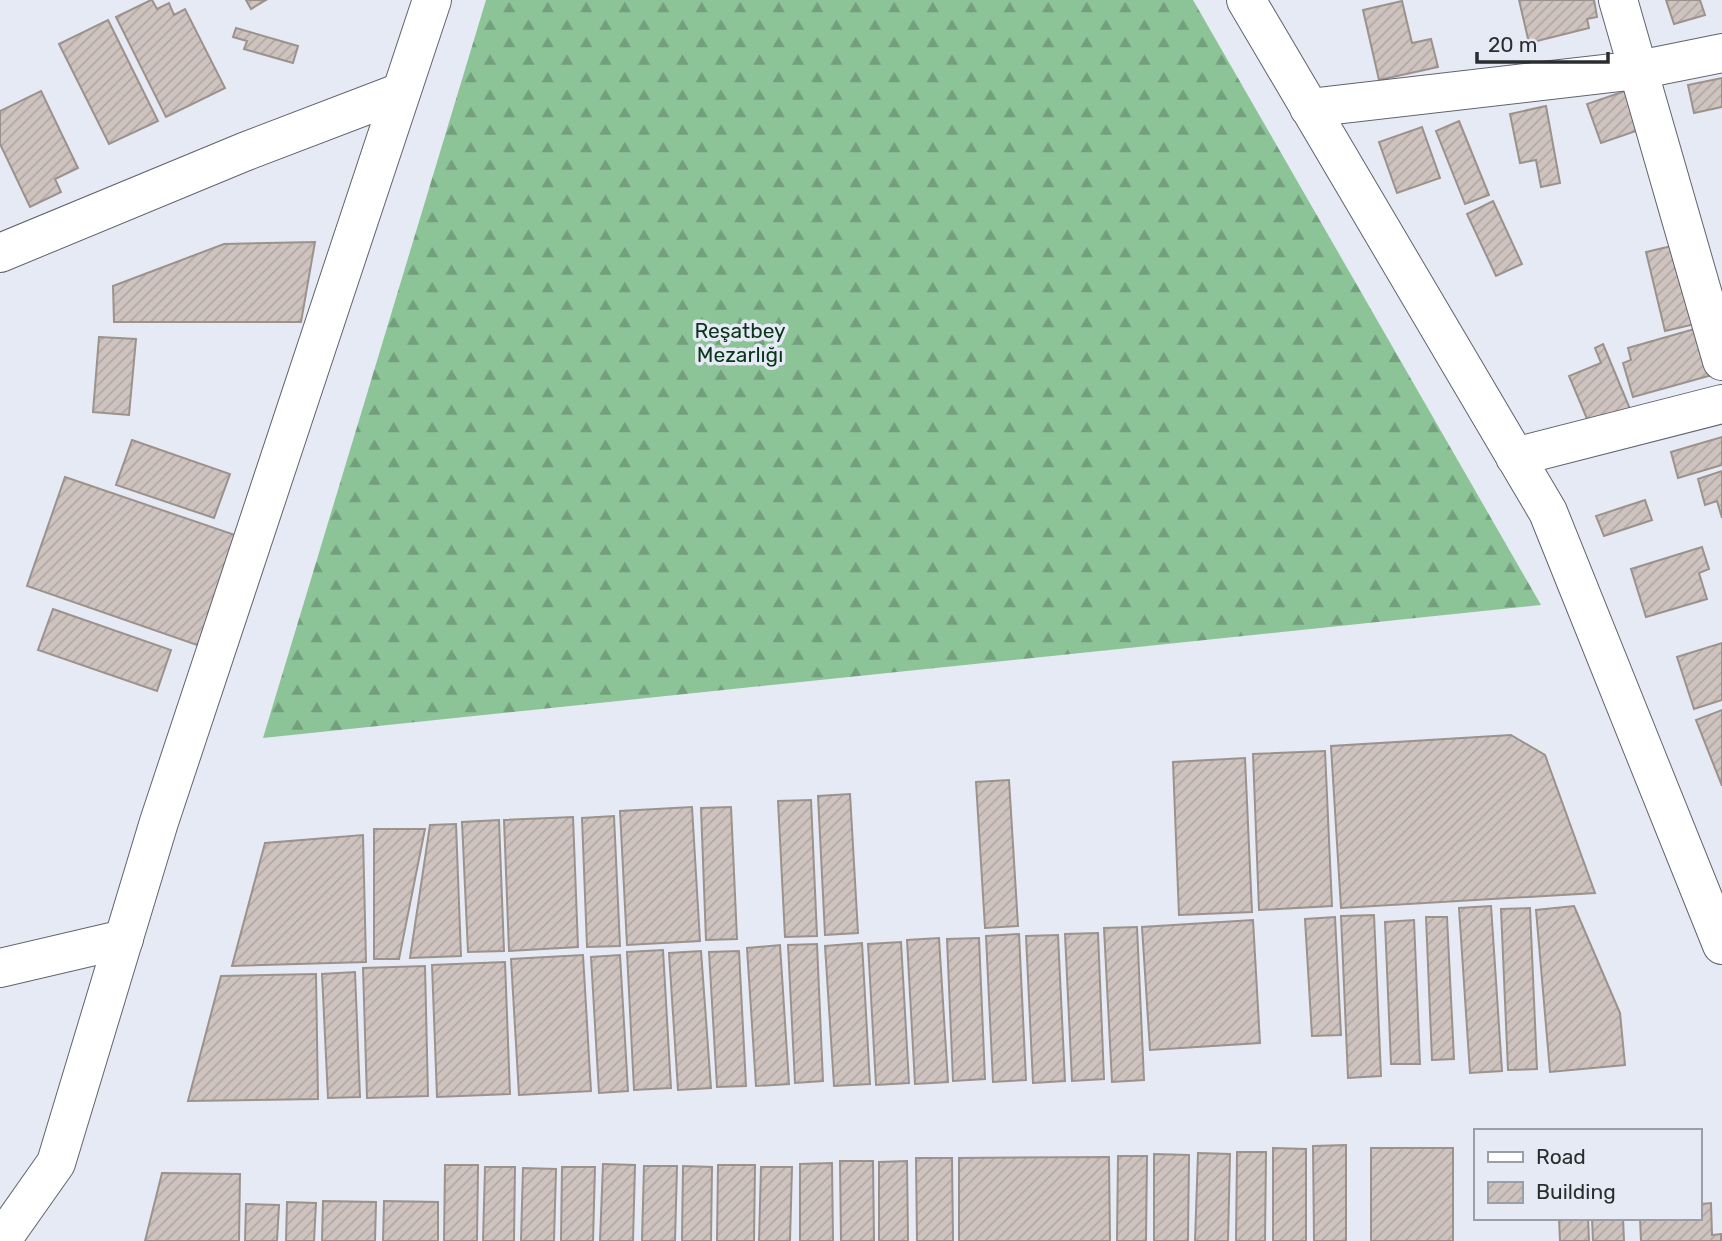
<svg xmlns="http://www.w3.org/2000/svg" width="1722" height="1241" font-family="Rubik,sans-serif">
  <defs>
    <pattern id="forest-firs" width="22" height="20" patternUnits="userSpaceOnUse" patternTransform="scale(1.75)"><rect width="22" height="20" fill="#8cc498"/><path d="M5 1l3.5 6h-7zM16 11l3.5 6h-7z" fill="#739f7c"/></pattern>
    <pattern id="building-hatch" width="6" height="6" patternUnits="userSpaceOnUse" patternTransform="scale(1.75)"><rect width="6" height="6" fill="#cec3be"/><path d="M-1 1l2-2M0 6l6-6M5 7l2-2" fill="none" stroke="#b1a8a4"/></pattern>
  </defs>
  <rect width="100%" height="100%" fill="#e6eaf4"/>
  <path fill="url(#forest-firs)" d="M486,0H1193L1541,605L263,738Z"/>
  <path fill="url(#building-hatch)" stroke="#9c928d" stroke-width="2" d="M151,0H152L157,9L169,3L174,15L185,9L225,88L166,117L116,17Z
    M246,0H266L251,9Z
    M1519,0H1594L1597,17L1587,19L1589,28L1529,43Z
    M1666,0H1700L1705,15L1674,24Z
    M1402,1L1412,43L1431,39L1438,67L1379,80L1363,10Z
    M108,20L158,121L109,144L59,44Z
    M236,28L298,46L293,63L244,49L247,41L233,37Z
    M1722,78V107L1694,113L1688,85Z
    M1628,90L1642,129L1601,143L1587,104Z
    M41,91L78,168L55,179L61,192L30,207L0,144V111Z
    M1546,106L1560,183L1541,187L1536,160L1520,163L1510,114Z
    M1459,121L1489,195L1465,204L1436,131Z
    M1422,127L1440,178L1397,193L1379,142Z
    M1493,201L1522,264L1496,276L1467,214Z
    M315,242L301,322H114L113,286L224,244Z
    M1676,245L1695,324L1665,331L1646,252Z
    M1698,328L1712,375L1633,397L1623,363L1631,360L1628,348Z
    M99,337L136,339L129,415L93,412Z
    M1603,344L1630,409L1590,426L1569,376L1601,363L1595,348Z
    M1722,437V465L1678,478L1671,452Z
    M132,440L230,474L214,518L116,485Z
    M1722,471V518L1717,501L1705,505L1698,479Z
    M65,477L238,536L200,646L27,586Z
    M1645,500L1652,520L1604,536L1596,516Z
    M1702,547L1709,569L1699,573L1707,599L1646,617L1631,569Z
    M53,609L171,650L157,691L38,650Z
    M1722,643V700L1694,709L1677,657Z
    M1722,710V786L1696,720Z
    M1511,735L1545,755L1595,893L1341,908L1331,746Z
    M1325,751L1332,906L1259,910L1253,754Z
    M1245,758L1252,912L1179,915L1173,762Z
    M1009,780L1018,926L985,928L976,782Z
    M850,794L858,933L825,935L818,796Z
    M811,800L817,936L785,937L778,801Z
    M692,807L700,941L627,945L620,811Z
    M731,807L737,939L706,940L701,808Z
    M614,816L620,946L587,947L582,818Z
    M573,817L578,947L509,951L504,820Z
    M499,820L504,951L468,952L462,822Z
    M456,824L461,956L410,958L430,825Z
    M374,829H425L399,959H374Z
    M363,835L366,962L232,966L265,843Z
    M1491,906L1502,1071L1470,1073L1459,908Z
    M1574,906L1620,1013L1625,1065L1550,1072L1536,910Z
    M1530,908L1537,1069L1508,1070L1501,909Z
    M1374,915L1381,1076L1348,1078L1341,916Z
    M1335,917L1341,1035L1312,1036L1305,919Z
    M1426,917H1447L1454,1059L1432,1060Z
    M1253,920L1260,1043L1150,1050L1142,927Z
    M1414,920L1420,1064H1391L1385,922Z
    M1137,927L1144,1080L1112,1082L1104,928Z
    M1098,933L1104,1079L1072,1081L1065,934Z
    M1019,934L1026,1080L993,1082L986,936Z
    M1058,935L1065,1081L1033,1083L1026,936Z
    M939,938L948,1082L915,1084L907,940Z
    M979,938L985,1079L953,1081L947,939Z
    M901,942L909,1083L876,1085L868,944Z
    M862,943L870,1084L834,1086L825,946Z
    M817,944L823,1081L795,1083L788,945Z
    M780,945L789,1084L756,1086L747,948Z
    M663,950L671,1088L634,1090L627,952Z
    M701,951L711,1088L678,1090L669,953Z
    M739,951L746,1086L717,1087L709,952Z
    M583,955L591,1091L519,1095L511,959Z
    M620,955L628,1091L599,1093L591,957Z
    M505,962L510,1094L437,1097L432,965Z
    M425,966L428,1096L367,1098L363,968Z
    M355,972L360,1097L328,1098L322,974Z
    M316,974L318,1099L188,1101L221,976Z
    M1346,1145V1241H1314L1313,1146Z
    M1273,1148L1306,1149V1241H1273Z
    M1371,1148H1453V1241H1371Z
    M1237,1152H1266L1265,1241H1236Z
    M1198,1153L1230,1154L1228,1241H1195Z
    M1154,1154L1189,1155L1188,1241H1154Z
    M1118,1156H1147L1146,1241H1117Z
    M1109,1157L1110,1241H959V1158Z
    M916,1158H952L953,1241H917Z
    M840,1161H873L874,1241H841Z
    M907,1161L908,1241H879V1162Z
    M832,1163L833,1241H800V1164Z
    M603,1164L635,1165L633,1241H600Z
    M445,1165H478L477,1241H444Z
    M718,1165H755L754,1241H717Z
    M644,1166H677L675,1241H642Z
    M683,1166L712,1167L711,1241H682Z
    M485,1167H515L514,1241H483Z
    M562,1167H595L593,1241H561Z
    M761,1167H792L790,1241H759Z
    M523,1168L556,1169L554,1241H521Z
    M1700,1171L1701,1204L1711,1203L1712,1235L1721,1234V1241H1641L1640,1218H1699Z
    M162,1173L240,1174L239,1241H145Z
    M323,1201L376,1202L375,1241H322Z
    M384,1201L438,1202V1241H383Z
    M287,1202L316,1203L314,1241H286Z
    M246,1204L279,1205L277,1241H245Z
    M1559,1218H1588L1589,1241H1560Z
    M1592,1218H1623L1624,1241H1593Z"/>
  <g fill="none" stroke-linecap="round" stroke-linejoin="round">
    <defs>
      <path id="street" d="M1246,0L1548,512L1722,945
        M1618,0L1722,361
        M1309,108L1638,70L1722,53
        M0,253L244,152L401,92
        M1515,457L1722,404
        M0,968L124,939"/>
      <path id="secondary" d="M1,1241L56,1163L159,822L432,0"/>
    </defs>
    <use href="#street" stroke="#61646d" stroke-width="40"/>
    <use href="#secondary" stroke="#61646d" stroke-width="40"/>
    <use href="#street" stroke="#fff" stroke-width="38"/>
    <use href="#secondary" stroke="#fff" stroke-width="38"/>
  </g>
  <g text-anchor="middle" stroke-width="7" stroke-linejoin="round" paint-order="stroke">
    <g font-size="21" fill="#0a3519" stroke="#e6eaf4">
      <text x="740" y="338">Reşatbey<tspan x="740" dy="24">Mezarlığı</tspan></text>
    </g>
  </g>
  <rect x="1474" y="1129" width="228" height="91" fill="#e6eaf4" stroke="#9b9ea5" stroke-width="2"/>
  <rect x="1488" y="1152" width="35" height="10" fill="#ffffff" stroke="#9b9ea5" stroke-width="2"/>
  <text x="1536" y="1164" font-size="21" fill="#2a2c2f">Road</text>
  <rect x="1488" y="1182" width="35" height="21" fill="url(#building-hatch)" stroke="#9b9ea5" stroke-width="2"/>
  <text x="1536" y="1199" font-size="21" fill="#2a2c2f">Building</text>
  <path d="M1477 52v10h131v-10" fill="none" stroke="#2a2c2f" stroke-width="3.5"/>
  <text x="1488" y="52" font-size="21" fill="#2a2c2f" stroke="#e6eaf4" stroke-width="5" paint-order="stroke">20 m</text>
</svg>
